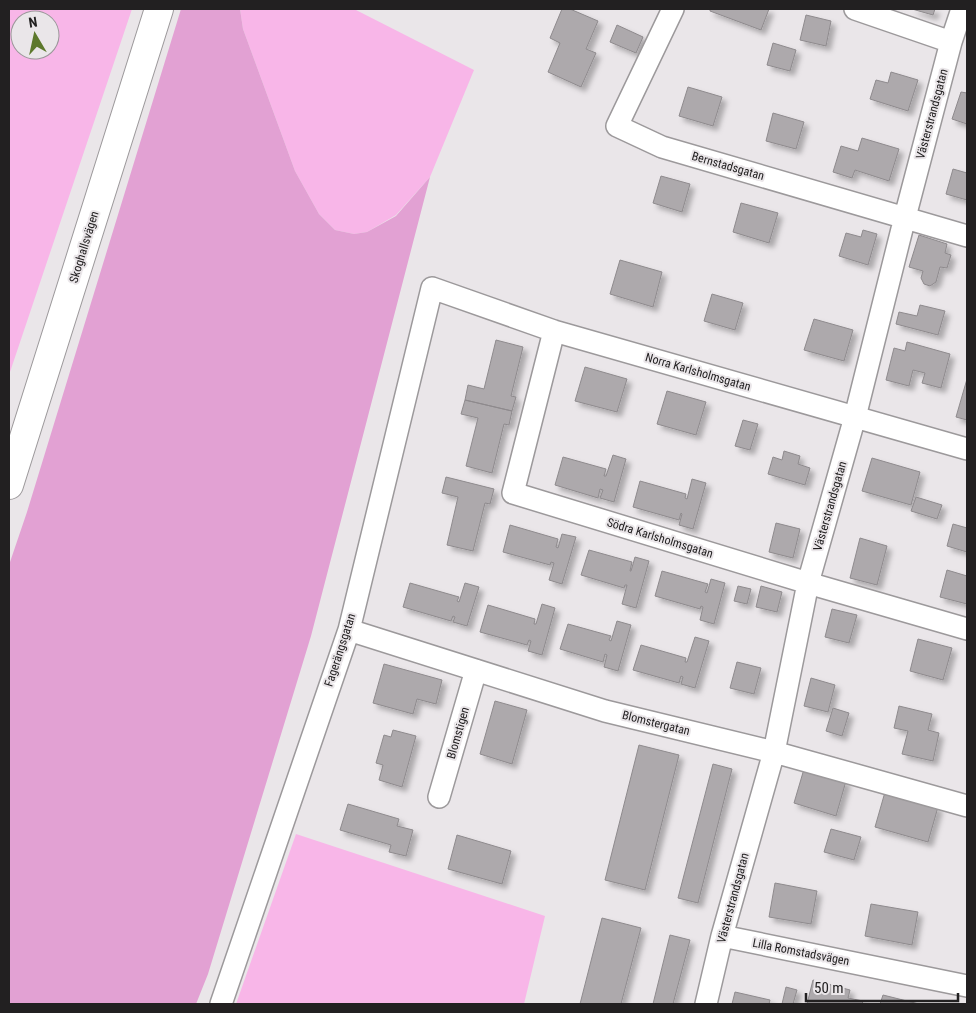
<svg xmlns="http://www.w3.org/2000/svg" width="976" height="1013" font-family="'Roboto Condensed',sans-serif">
  <defs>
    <filter id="shadow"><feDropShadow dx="4.5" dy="4.5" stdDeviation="2.5" flood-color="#0004"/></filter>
  </defs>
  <rect width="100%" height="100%" fill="#eae6e9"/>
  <path fill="#f8b6e8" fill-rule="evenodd" d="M9,9H132L9,375ZM20,20H50V50H20Z
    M240,9H354L474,70L430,177L396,215L367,232L354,234L335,230L319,214L295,171L243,29Z
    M296,834L545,916L524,1004H236Z"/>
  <path fill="#e2a1d3" d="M181,9H240L243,29L295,171L319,214L335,230L354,234L367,232L396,216L430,177L311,636L208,974L196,1004H9V565L27,512Z"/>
  <path fill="#ada9ac" stroke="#8e8a8d" filter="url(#shadow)" d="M562,9H570L598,21L586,49L596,53L581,87L548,72L560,43L550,38Z
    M710,9H769L761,30L710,11Z
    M912,9H935L933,15Z
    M806,15L831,21L826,46L800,40Z
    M617,25L643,37L636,53L610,42Z
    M773,43L796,50L790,71L767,65Z
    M891,72L918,80L908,111L870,99L876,80L888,83Z
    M688,87L722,97L713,126L679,116Z
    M961,92L967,93V124L952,119Z
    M773,113L804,122L796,149L766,141Z
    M862,138L899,149L889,181L855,170L852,178L833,172L841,146L858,151Z
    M953,169L967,173V200L946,194Z
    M661,176L690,184L682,212L653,203Z
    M741,203L778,213L769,243L733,232Z
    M863,230L877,234L868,265L839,256L846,233L861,237Z
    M919,235L947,244L945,253L951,255L947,268L940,267L936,282L930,286L924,284L921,278L923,271L909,267Z
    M620,260L662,272L653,307L610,294Z
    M712,294L743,303L735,330L704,321Z
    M920,305L945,311L938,335L896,324L899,312L917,316Z
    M814,319L853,330L844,361L804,350Z
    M496,340L523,347L511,396L516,397L512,411L465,400L468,385L484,389Z
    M907,342L950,354L941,388L922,383L925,373L913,370L909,386L886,380L894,348L905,351Z
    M585,367L627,379L617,412L575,401Z
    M967,379V420L956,417Z
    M667,391L706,402L696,435L657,424Z
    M465,400L512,411L509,425L504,424L492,473L466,466L478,418L461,414Z
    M743,420L758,424L750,450L735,446Z
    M784,451L800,456L798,464L810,468L805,485L768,474L773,457L782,460Z
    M613,455L626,459L614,502L600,498L603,490L600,489L598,498L555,485L563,457L606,469L604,476H606Z
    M872,458L920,472L911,505L862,491Z
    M446,477L494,489L490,504L485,503L473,551L447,545L458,497L442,493Z
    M692,479L706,483L693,529L679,525L682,514L681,513L679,520L633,507L640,481L686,494L685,498L687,499Z
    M916,497L942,505L937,519L911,511Z
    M776,523L800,529L793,558L769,552Z
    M953,524L967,528V552L947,546Z
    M510,525L558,539L556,547L558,548L562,534L576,537L562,584L549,580L554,563L551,562L550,565L503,552Z
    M860,538L887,546L877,585L850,578Z
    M589,550L632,562L630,571H631L635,557L649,561L636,608L622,604L627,585H625L624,588L581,575Z
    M947,570L967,576V604L940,597Z
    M662,571L708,584L705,592L707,593L711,579L725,583L714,624L700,620L703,607L701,606L700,609L655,596Z
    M410,583L459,597L457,601L459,602L465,583L479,587L467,626L453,622L455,617L453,616L451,621L403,607Z
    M738,586L751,589L747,604L734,601Z
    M761,586L782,592L777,612L756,607Z
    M542,604L555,608L542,655L528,651L531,641L529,640L527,645L480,632L488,605L535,619L534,624H536Z
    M832,609L857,615L849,643L825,637Z
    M617,621L631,625L618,671L604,667L607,655L605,654L603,662L560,649L568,624L611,636L609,640L611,641Z
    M695,637L709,641L695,688L681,684L683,677L681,676L679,683L633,670L641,645L686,658L685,662H687Z
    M918,639L952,648L943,680L910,671Z
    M737,662L761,668L754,694L730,688Z
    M384,664L442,680L436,704L417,699L413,714L373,703Z
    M811,678L835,685L828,712L804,706Z
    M495,701L527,710L512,764L480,754Z
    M899,706L932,714L928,730L939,733L933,761L902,754L908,731L894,728Z
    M833,708L849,713L842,736L826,731Z
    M393,730L416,736L402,787L379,780L383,765L376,763L384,735L391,737Z
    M639,745L679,755L645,890L605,880Z
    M713,764L732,769L698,903L678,898Z
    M804,769L846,781L836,816L794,803Z
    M885,792L938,807L928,842L875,827Z
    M348,804L399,819L397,826L413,830L406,856L389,852L391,845L340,830Z
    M831,829L861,837L854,860L824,852Z
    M457,835L511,851L502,884L448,869Z
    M775,883L817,891L811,924L769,917Z
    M871,904L918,912L912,945L865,936Z
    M602,918L641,928L621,1004H580Z
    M670,935L690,940L673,1004H653Z
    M813,980L850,990L848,998L863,1001L862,1004H807Z
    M786,987L797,990L793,1004H782Z
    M735,992L770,1000L769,1004H732Z
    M883,995L919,1004H880Z"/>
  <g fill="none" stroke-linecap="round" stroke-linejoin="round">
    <defs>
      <path id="minor" d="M673,9L617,126L662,147L967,236
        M855,9L951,42
        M554,331L513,493L808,583L967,629
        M349,630L605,711L774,752L967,806
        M439,797L476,670
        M722,936L967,986
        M221,1004L349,630L432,288L554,331L967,449
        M706,1004L722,936L774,752L808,583L855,417L905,217L951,42L962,9"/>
      <path id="secondary" d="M9,485L159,9"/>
    </defs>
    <use href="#minor" stroke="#9c999b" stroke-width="24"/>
    <use href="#secondary" stroke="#9c999b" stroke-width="30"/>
    <use href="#minor" stroke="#fff" stroke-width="21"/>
    <use href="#secondary" stroke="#fff" stroke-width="28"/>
  </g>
  <g text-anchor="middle" stroke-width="4" stroke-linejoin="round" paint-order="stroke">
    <g font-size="12" fill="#222021" stroke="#eae6e9">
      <text transform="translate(932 114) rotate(-75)" y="4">Västerstrandsgatan</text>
      <text transform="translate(728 166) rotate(16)" y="4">Bernstadsgatan</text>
      <text transform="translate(84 247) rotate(-73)" y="4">Skoghallsvägen</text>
      <text transform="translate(698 372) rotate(16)" y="4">Norra Karlsholmsgatan</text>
      <text transform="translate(830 506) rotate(-74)" y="4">Västerstrandsgatan</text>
      <text transform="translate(660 538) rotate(17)" y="4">Södra Karlsholmsgatan</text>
      <text transform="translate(340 650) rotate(-72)" y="4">Fagerängsgatan</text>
      <text transform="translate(656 723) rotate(14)" y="4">Blomstergatan</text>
      <text transform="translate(458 733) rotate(-74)" y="4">Blomstigen</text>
      <text transform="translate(733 898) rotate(-75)" y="4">Västerstrandsgatan</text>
      <text transform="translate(801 952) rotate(11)" y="4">Lilla Romstadsvägen</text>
    </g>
  </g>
  <rect width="976" height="1013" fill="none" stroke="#222021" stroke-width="20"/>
  <g transform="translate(35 35) rotate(351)"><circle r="24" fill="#eae6e9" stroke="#9a9799"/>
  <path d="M0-4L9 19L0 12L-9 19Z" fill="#5d782c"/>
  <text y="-8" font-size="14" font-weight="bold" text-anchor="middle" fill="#222021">N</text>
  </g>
  <path d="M806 993v8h152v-8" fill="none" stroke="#222021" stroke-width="2.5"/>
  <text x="814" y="993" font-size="15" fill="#222021" stroke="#eae6e9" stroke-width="4" paint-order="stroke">50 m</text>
</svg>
